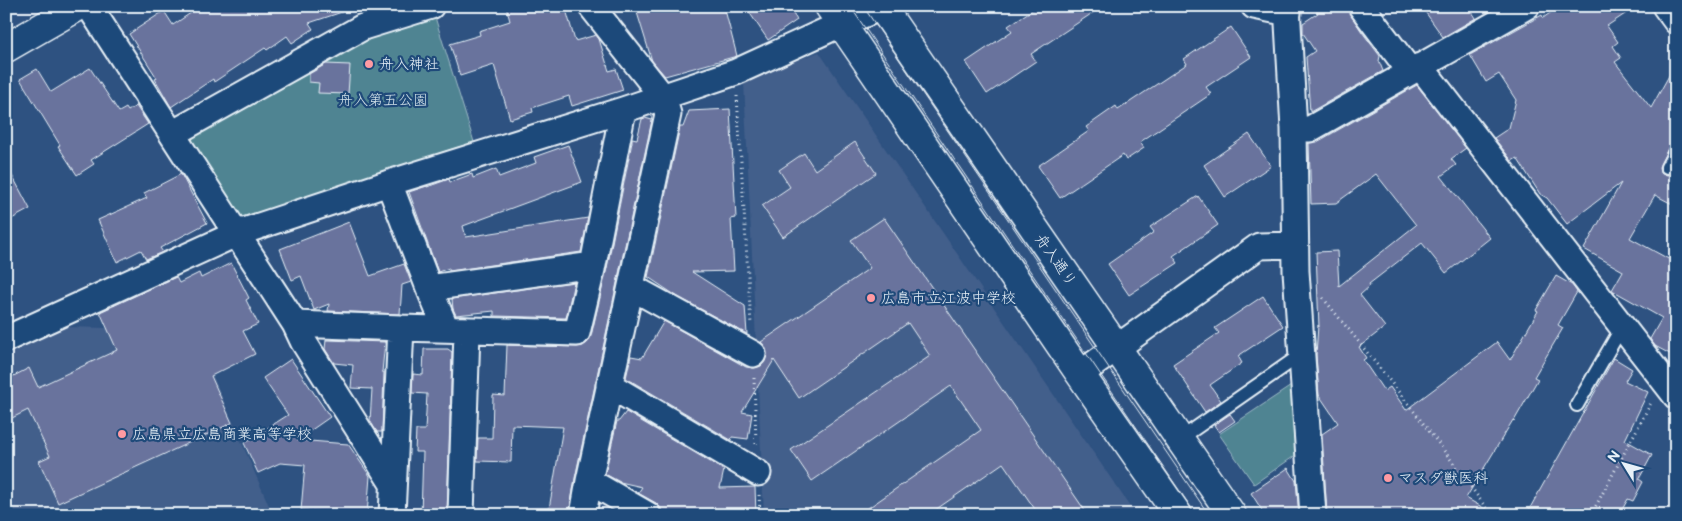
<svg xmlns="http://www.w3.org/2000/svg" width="1682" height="521" font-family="'Balsamiq Sans','Klee One',sans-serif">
  <rect width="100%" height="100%" fill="#2e5281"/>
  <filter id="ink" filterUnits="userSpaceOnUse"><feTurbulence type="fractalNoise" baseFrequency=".02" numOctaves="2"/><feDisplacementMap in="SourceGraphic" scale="10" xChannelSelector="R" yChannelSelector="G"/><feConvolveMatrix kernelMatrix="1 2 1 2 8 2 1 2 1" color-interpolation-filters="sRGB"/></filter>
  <g filter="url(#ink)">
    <path fill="#435f8b" d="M819,52L1136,515H764L744,81Z
      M63,327L193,330L273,515H6V352Z"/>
    <path fill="#508492" stroke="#9cbac5" d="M434,14L474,142L362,178L252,219L241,216L192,140L195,133L349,38Z
      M1291,386L1296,455L1254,484L1219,434Z"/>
    <path fill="#69739d" stroke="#e8f1f8" d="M201,6H347L348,10L309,23L313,29L292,43L287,36L267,50L265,48L214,82L213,79L171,107L155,79L157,78L129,34L164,11L173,25Z
      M506,6H565L575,41L596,35L599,39L609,71L616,69L623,90L572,106L569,96L532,108L533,112L510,119L494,65L460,76L450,44L480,35L479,31L510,21Z
      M635,6H724L737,56L665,76L652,61Z
      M745,6H788L797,20L768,40Z
      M1038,6H1103L1031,54L1036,61L987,94L966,62L1012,31L1008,26Z
      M1313,6H1345L1362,32L1380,56L1379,61L1383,71L1310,112L1306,57L1315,51L1303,33V23L1318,13Z
      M1421,6H1468L1476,18L1443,37Z
      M1560,6H1637L1607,26L1618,42L1613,46L1621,58L1615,62L1651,108L1676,63V142L1669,146L1659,167L1660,172L1667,175L1672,174L1676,168V206L1655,195L1630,238L1676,263V343L1670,354L1655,346L1650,339L1662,318L1612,290L1623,271L1584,249L1621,183L1567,224L1547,198L1540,194L1517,158L1512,161L1494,138L1509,128L1516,100L1499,74L1486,82L1470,55L1542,15L1543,18Z
      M1231,27L1251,57L1206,87L1211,94L1140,142L1144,148L1126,160L1123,155L1060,198L1038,166L1089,131L1086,127L1116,106L1118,110L1187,64L1184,59Z
      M326,64L350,65L348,94L318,93L319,83L309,82V74Z
      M90,68L119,112L126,108L128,111L136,106L148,124L91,160L94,164L77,175L58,146L60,145L20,79L37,69L51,92Z
      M1417,85L1466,148L1451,159L1456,165L1441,176L1490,238L1446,273L1422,243L1369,284L1370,286L1360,295L1385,327L1359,347L1366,358L1363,360L1384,391L1390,387L1406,410L1497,342L1510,360L1538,311L1536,310L1556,276L1572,285L1577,292L1558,325L1563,328L1534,377L1538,379L1514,421L1513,420L1466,498L1496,515H1327L1322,434L1338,423L1319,395L1316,355L1318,325L1319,327L1316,252L1337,251L1339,286L1416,225L1376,174L1336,203L1311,204L1309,143L1317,142Z
      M730,109L736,218L731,219L734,271L692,272L745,306L747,334L678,297L648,277L680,127H683L689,111Z
      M645,118L652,120L575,478L569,515H548L563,427L512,425L511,462L477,461L478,438H492L493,395L505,396L507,345L577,347L583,346L588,342L591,336L607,268L632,142V138L637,139L642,119Z
      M1249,134L1271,166L1225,197L1204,165Z
      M855,142L876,173L783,237L762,206L790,187L779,170L804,153L815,170Z
      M568,145L582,182L463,226L466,237L588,218L581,252L449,271V268L438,272L409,192L427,186V187L449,179L450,182L472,174L473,178L496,169L499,177L536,163L534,157Z
      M6,164L30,209L6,222Z
      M181,174L207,223L160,248L163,252L146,259L141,250L117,262L98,220L147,198L144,193Z
      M1198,196L1218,225L1173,256L1178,263L1129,295L1108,264L1154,232L1150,227Z
      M884,218L1088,515H1039L1003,463L928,515H858L981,430L951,386L812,481L791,450L930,356L908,323L799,398L774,360L742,412L752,414L748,439L732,437L731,440L626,378L631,356L642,358L664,321L746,367L754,368L761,366L765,361L767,354L765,347L761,342L870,268L851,240Z
      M349,222L370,276L404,264L411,282L402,285L400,314L328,311L329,304L314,310L301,276L292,280L280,249Z
      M231,263L249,298L246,300L258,324L243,331L255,354L211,376L232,423L58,503L39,461L50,456L28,410L6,421V380L29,368L38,387L117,350L100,312L176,277L179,283L199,273L201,278Z
      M574,282L566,318L494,316V311L456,315L453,309L452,299Z
      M1263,296L1283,326L1238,356L1242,363L1210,385L1221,401L1205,412L1173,364L1219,333L1215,328Z
      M326,340L385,342L382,372H384L382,432H377L370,421L372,389L351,388L353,365L334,363L325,349Z
      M424,349H448L452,352L447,515H421L423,452H415L416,430H425L427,394L412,393L413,374L423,375Z
      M1614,358L1632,369L1625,381L1648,392L1625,440L1652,455L1639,479L1643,482L1633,501L1628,499L1619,515H1526Z
      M291,359L330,417L297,440L348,444L370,476L367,515L301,510L305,465L280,463L258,473L244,443L288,415L263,378Z
      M626,412L724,470L720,488L755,487L756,515H662L661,508L656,503L638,493L642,487L620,482L605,474L617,421H619Z
      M1230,414L1235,421L1219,432L1214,425Z
      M1288,468L1296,481L1299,515H1265L1251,493Z"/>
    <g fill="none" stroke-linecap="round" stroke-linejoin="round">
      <defs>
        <path id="lane" d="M1667,167L1676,150
          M1577,405L1622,327
          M1180,439L1302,354"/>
        <path id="street" d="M89,6L295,324L401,328
          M1254,6L1288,13
          M1287,6L1294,129L1296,271L1313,515
          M1361,6L1410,71
          M1665,6L1676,21
          M1420,66L1676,396
          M1294,129H1310L1527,6
          M172,134L363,27L431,6
          M389,183L429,288L446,329
          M631,287L753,354
          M429,288L593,265
          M295,324L303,341L393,484
          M6,339L238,233L389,183L623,110L736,72L841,24L884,6
          M1080,374L1259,246L1295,245
          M609,385L758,473
          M589,481L648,515
          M392,515L401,328L577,333L593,265L623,110
          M461,515L467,331
          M583,515L589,481L668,114L663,97L591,6"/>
        <path id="secondary" d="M829,6L1080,374L1178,515
          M881,6L1232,515
          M6,48L79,6"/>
      </defs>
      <use href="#lane" stroke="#e8f1f8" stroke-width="16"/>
      <use href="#street" stroke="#e8f1f8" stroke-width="29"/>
      <use href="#secondary" stroke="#e8f1f8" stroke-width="31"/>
      <path stroke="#e8f1f8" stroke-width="3" stroke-dasharray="1 4" stroke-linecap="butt" d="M737,96L751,324
        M1323,298C1381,369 1438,440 1491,515
        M754,378L756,444
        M759,495L760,515
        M1591,515L1651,403"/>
      <use href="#lane" stroke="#1f4a7a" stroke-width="12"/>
      <use href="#street" stroke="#1f4a7a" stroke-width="25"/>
      <use href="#secondary" stroke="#1f4a7a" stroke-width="28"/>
      <path stroke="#e8f1f8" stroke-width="1" d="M850,6L1196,515
        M863,6L1209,515"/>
    </g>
  </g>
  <g fill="#ff9aa2" stroke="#1f4a7a" stroke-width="2">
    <circle cx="369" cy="64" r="5"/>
    <circle cx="871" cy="298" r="5"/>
    <circle cx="122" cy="434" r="5"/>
    <circle cx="1388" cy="478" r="5"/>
  </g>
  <g text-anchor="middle" stroke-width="4.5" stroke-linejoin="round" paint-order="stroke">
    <g font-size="15" fill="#e8f1f8" stroke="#1f4a7a" text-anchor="start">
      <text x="379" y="69">舟入神社</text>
      <text x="881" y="303">広島市立江波中学校</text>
      <text x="132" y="439">広島県立広島商業高等学校</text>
      <text x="1398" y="483">マスダ獣医科</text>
    </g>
    <g font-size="15" fill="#d1e1e9" stroke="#1f4a7a">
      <text x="383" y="105">舟入第五公園</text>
    </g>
    <g font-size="15" fill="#e8f1f8" stroke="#1f4a7a">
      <text transform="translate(1056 260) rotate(55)" y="5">舟入通り</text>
    </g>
  </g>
  <rect width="1682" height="521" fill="none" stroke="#1f4a7a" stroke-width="25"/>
  <rect x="12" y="12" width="1657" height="496" fill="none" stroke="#e8f1f8" stroke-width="2" filter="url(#ink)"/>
  <g transform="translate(1624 464) rotate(307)" stroke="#1f4a7a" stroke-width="4" paint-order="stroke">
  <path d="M0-4L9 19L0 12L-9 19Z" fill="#e8f1f8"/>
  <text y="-8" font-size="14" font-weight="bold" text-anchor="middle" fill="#e8f1f8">N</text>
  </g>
</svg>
